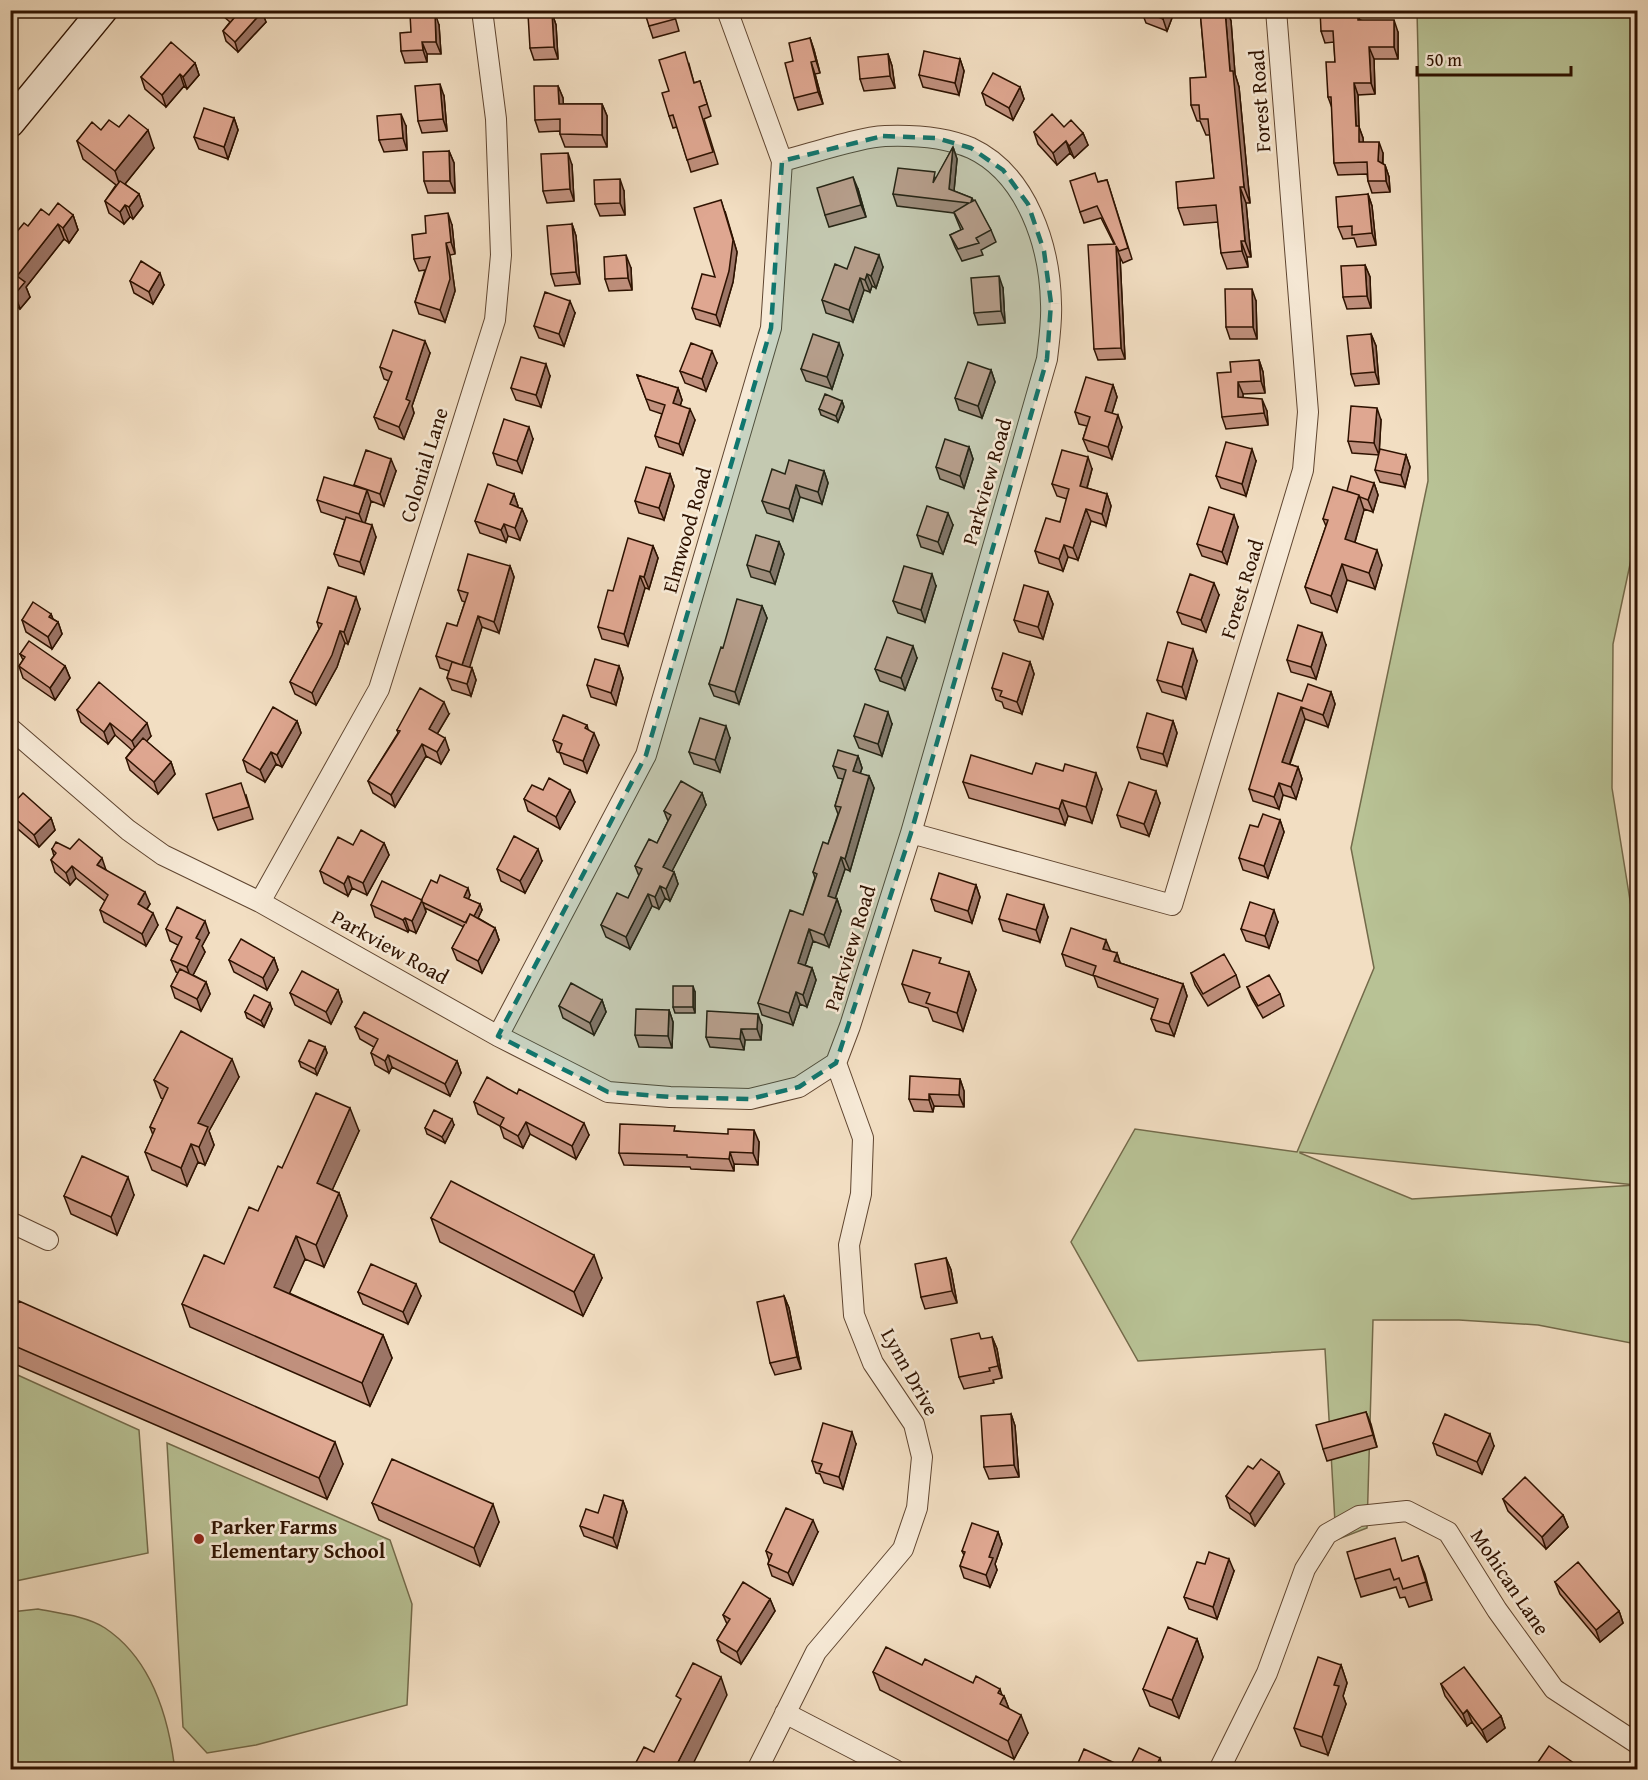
<svg xmlns="http://www.w3.org/2000/svg" width="1648" height="1780" font-family="'Gentium Book Plus',serif">
  <rect width="100%" height="100%" fill="#f2dec2"/>
  <filter id="stains"><feTurbulence type="fractalNoise" baseFrequency=".00333" numOctaves="4"/><feColorMatrix values="0 0 0 0 .2 0 0 0 0 .09 0 0 0 0 .02 0 0 0 .5 -.17"/></filter>
  <radialGradient id="worn" r=".72"><stop offset=".6" stop-color="#630" stop-opacity="0"/><stop offset="1" stop-color="#630" stop-opacity=".3"/></radialGradient>
  <path fill="#b8c295" stroke="#736a4a" stroke-width="1.5" fill-rule="evenodd" d="M1417,11H1637L1638,550L1632,555L1613,644L1612,788L1638,950L1637,1337L1631,1343L1538,1325L1459,1320H1373L1367,1528L1336,1540L1325,1349L1138,1361L1071,1242L1135,1129L1297,1152L1374,968L1351,848L1428,481ZM1300,1153V1152L1636,1185L1412,1199Z
    M11,1372L139,1430L148,1553L11,1582Z
    M167,1443L390,1540L412,1604L407,1705L256,1745L207,1753L183,1727Z
    M38,1609C58,1613 87,1616 105,1628C150,1658 167,1711 174,1763L154,1770L11,1769V1612Z"/>
  <g fill="none" stroke-linecap="round" stroke-linejoin="round">
    <defs>
      <path id="minor" d="M10,728L128,830L163,855L260,902L498,1036L608,1092L670,1097L750,1099L799,1087L836,1063L850,1026L911,833L1047,359C1049,341 1052,322 1051,304C1050,246 1027,174 971,148C945,137 912,135 885,136C859,137 810,154 782,161
        M911,833L1172,905L1303,470L1308,412L1276,10
        M260,902L379,689L495,320L501,255L496,119L482,10
        M498,1036L646,755L771,328L782,161L727,10
        M10,1222L48,1240
        M785,1713L895,1770
        M757,1770L816,1652L903,1549L917,1508L922,1457L914,1424L873,1363L854,1315L849,1245L861,1194L863,1138L836,1063
        M1219,1770L1267,1673L1305,1569L1327,1534L1359,1516L1407,1511L1448,1532L1497,1610L1554,1689L1638,1744"/>
      <path id="secondary" d="M10,123L103,10"/>
    </defs>
    <use href="#minor" stroke="#5f4530" stroke-width="22"/>
    <use href="#secondary" stroke="#2e1200" stroke-width="31"/>
    <use href="#minor" stroke="#f7ead7" stroke-width="20"/>
    <use href="#secondary" stroke="#f7ead7" stroke-width="28"/>
  </g>
  <path fill="#c0907d" stroke="#2e1200" stroke-width="1.5" d="M216,10H260L262,12L266,22L238,52L226,41L223,31L230,22Z
    M673,10L679,31L653,38L649,26Z
    M769,10H793L771,16Z
    M1141,10H1175L1167,31L1146,23Z
    M1200,10H1227L1231,21L1235,74L1239,87L1250,203H1246L1251,257H1247L1248,267L1227,269L1221,253L1218,222L1184,225L1178,208L1214,178L1210,135H1206L1200,121H1197L1191,105L1206,77Z
    M1350,12V16L1358,15L1360,20L1398,32V59H1374L1375,94L1358,95L1359,127L1363,138V142L1383,153V164L1385,165L1389,177L1390,192L1372,193L1368,181L1367,174L1338,175L1334,163L1332,108L1328,97L1335,62L1334,42L1325,43L1321,31Z
    M552,13L556,25L558,59L534,60L530,48Z
    M439,25L441,54H427V62L405,63L401,51L411,32Z
    M810,38L814,50L820,73L815,74L823,104L798,110L794,98L793,61Z
    M888,54L892,66L895,88L864,91L860,79Z
    M960,59L964,71L959,95L923,87L919,75Z
    M195,63L199,75L187,89L184,86L166,107L145,89L141,77Z
    M689,64L694,83L700,81L711,116L704,119L718,164L691,172L677,127L673,128L669,116V91Z
    M558,86L563,98V104H602L607,116V147H565L560,134V131L539,132L535,120Z
    M1020,87L1024,99L1013,120L986,105L982,93Z
    M444,96L447,131L422,133L418,121Z
    M234,118L238,130L228,159L199,149L194,137Z
    M406,126L407,150L384,152L379,140Z
    M119,127L154,148L125,184L139,194L143,206L133,219L130,217L124,224L109,213L105,201L116,185L83,159L77,141Z
    M1064,127L1083,133L1088,145L1074,158L1070,153L1057,165L1038,144L1034,132Z
    M953,147L957,159L954,191L972,198L991,230L996,242L981,250L983,255L962,261L955,247L950,235L961,230L954,213L897,206L893,194L937,177Z
    M449,151L454,163L455,193H428L424,181Z
    M572,165L574,201L547,203L543,191Z
    M1107,180L1132,259L1123,263L1120,257L1125,359L1098,360L1094,349L1114,244L1101,218L1084,223L1080,212L1098,182Z
    M858,189L866,217L829,227L825,215Z
    M624,191L625,215L600,216L595,204Z
    M1368,194L1372,206L1376,245L1357,247L1354,238L1343,239L1338,227Z
    M725,211L737,252L733,282L720,326L696,319L692,308L715,277Z
    M49,215H73L78,230L69,243L64,239L26,287L30,297L20,309L15,305L10,311V255L14,250L10,240L28,226Z
    M572,224L576,236L580,284L555,286L551,274Z
    M452,225L455,254L450,255L455,291L445,322L419,314L415,302L425,270L419,271L414,259L426,233Z
    M1365,265L1370,277L1371,308L1347,309L1343,297Z
    M883,267L876,288L872,286L870,292L864,290L853,322L826,313L822,300L847,269Z
    M631,268L632,290L609,291L605,279Z
    M130,281L164,285L153,304L134,293Z
    M1003,288L1005,323L978,325L974,313Z
    M1256,301L1257,339H1230L1226,327Z
    M575,313L564,346L539,338L534,326Z
    M1371,334L1376,346L1379,384L1355,386L1351,374Z
    M430,353L412,406L414,413L404,439L379,429L374,417L389,381L384,379L380,367Z
    M843,355L832,389L806,381L801,369Z
    M1259,360L1263,372L1265,393L1243,394V398L1267,411L1268,425L1226,429L1222,417L1231,372Z
    M717,363L706,391L685,383L680,371Z
    M991,370L995,382L982,418L959,410L955,398Z
    M637,375L678,388L682,400L680,406L695,420L683,455L659,447L655,436L662,414L650,410Z
    M550,376L541,407L516,400L511,388Z
    M1113,385L1117,397L1112,413L1122,427L1112,459L1088,451L1083,439L1087,426L1079,424L1075,412Z
    M842,401L844,407L838,422L821,415L819,409Z
    M1381,420L1379,455L1352,453L1348,441Z
    M533,439L522,473L497,465L493,453Z
    M969,447L973,459L964,488L940,479L936,467Z
    M1406,455L1410,467L1405,487L1380,482L1375,470Z
    M1256,461L1246,496L1221,488L1216,476Z
    M1092,469L1087,488L1107,494L1111,506L1106,526L1091,521L1078,560L1068,557L1063,571L1039,563L1035,551L1060,522L1067,499L1057,496L1052,484Z
    M396,471L384,506L371,501L365,523L376,537L364,574L339,566L334,554L345,520L321,512L317,500L355,486L354,485Z
    M824,471L828,483L822,504L800,497L793,521L767,513L762,501L785,474Z
    M670,474L674,486L664,520L639,513L635,501Z
    M1374,483L1378,495L1373,512L1364,509L1355,542L1382,565L1375,589L1347,580L1337,612L1311,603L1305,587L1326,526L1323,519L1347,491Z
    M514,494L518,506L517,507L522,509L527,521L520,540L508,536L506,542L480,533L475,521Z
    M953,525L943,554L921,547L917,535Z
    M1238,527L1227,564L1202,556L1197,544Z
    M779,542L784,554L775,584L751,577L747,565Z
    M653,546L658,558L649,589L645,588L628,646L602,639L598,627L613,591Z
    M510,566L514,577L499,633L482,627L469,667L472,668L476,680L471,696L452,690L447,678L449,671L440,668L436,656L457,626L465,602L462,601L458,590Z
    M936,586L925,622L898,613L893,601Z
    M1048,592L1053,604L1043,639L1019,632L1014,620Z
    M1219,595L1206,632L1182,624L1177,612Z
    M762,606L767,618L739,704L714,696L709,684L723,648Z
    M360,609L348,644L345,643L337,667L316,705L295,694L290,682L319,629L317,622Z
    M51,614L53,619L58,622L62,634L52,649L26,632L22,620Z
    M1326,645L1316,679L1291,672L1287,660Z
    M20,654L65,666L70,678L55,700L23,678L19,666L23,660Z
    M917,658L905,690L880,681L875,669Z
    M1197,661L1186,699L1162,692L1157,680Z
    M1030,662L1034,674L1022,714L1004,708L1002,702L996,700L992,688Z
    M619,666L623,678L616,705L591,697L587,685Z
    M1331,692L1335,704L1328,727L1305,719L1290,764L1298,767L1302,779L1296,799L1283,795L1279,809L1253,801L1249,789L1302,701Z
    M77,710L151,736L146,741L171,762L175,774L158,794L130,770L126,758L132,750L115,735L108,744L81,722Z
    M449,714L437,734L449,750L441,764L426,756L395,807L373,793L368,781L398,733L397,730Z
    M297,721L301,733L282,767L276,764L265,782L247,772L243,760Z
    M1173,721L1177,733L1167,766L1141,759L1137,747Z
    M892,724L882,756L859,748L854,736Z
    M587,725L588,729L599,745L587,773L564,764L560,753L557,752L553,740Z
    M730,738L720,772L694,764L689,752Z
    M858,756L862,768L860,774L869,776L874,788L850,871L845,869L835,899H837L841,911L829,947L813,941L805,965L812,968L816,980L807,1007L800,1004L793,1025L762,1015L758,1003L803,915L815,878L813,872L828,844L838,814L835,806L843,779L838,778L833,766Z
    M1032,774L1102,789L1092,823L1068,816L1065,825L969,798L963,782Z
    M543,790L575,802L560,829L528,811L524,799Z
    M702,793L706,805L672,871L674,872L678,884L670,901L665,898L659,909L652,906L630,949L606,937L601,925L628,898L639,876L635,866L657,843L668,821L664,811Z
    M246,795L253,819L218,830L213,818Z
    M1160,803L1149,836L1121,827L1117,815Z
    M10,814L51,818L55,830L39,847L11,823Z
    M1280,820L1284,832L1268,878L1243,870L1239,858L1258,827Z
    M384,843L389,855L367,895L352,888L348,896L324,883L320,871L353,845Z
    M52,849L106,870L150,904L147,909L158,925L146,946L104,922L100,910L105,901L76,878L70,885L55,872L51,860L54,856Z
    M542,861L525,893L501,881L497,869Z
    M437,883L470,895L468,899L480,904L482,910L478,918L495,928L499,940L482,973L457,960L452,948L464,927L425,908L426,912L416,933L409,930L408,932L375,917L371,905L422,900Z
    M976,885L980,897L972,923L935,911L931,899Z
    M1048,917L1040,942L1003,931L999,919Z
    M1278,922L1269,948L1246,941L1241,929Z
    M166,929L209,933L202,946L205,952L193,975L206,982L210,994L201,1011L175,998L171,986L178,973L176,972L171,960L178,945L170,941Z
    M1110,951L1117,953L1120,963L1183,984L1187,996L1174,1036L1156,1031L1151,1019L1155,1008L1098,987L1094,976L1066,966L1062,954Z
    M274,958L278,970L267,990L234,972L229,960Z
    M969,972L976,990L963,1031L933,1021L928,1008L909,1002L902,984Z
    M1191,973L1236,975L1240,987L1208,1006L1195,985Z
    M1247,987L1280,994L1284,1006L1263,1018L1252,999Z
    M338,990L342,1002L331,1024L295,1005L290,993Z
    M695,992V1013H675L673,1007Z
    M602,1000L606,1012L594,1035L563,1018L559,1006Z
    M272,1009L264,1027L247,1018L245,1012Z
    M669,1010L673,1022L672,1048L639,1047L635,1035Z
    M762,1025L761,1040H745L744,1050L710,1047L706,1037Z
    M355,1027L457,1061L461,1073L450,1096L392,1067L389,1073L375,1065L371,1053L374,1047L360,1039Z
    M325,1047L327,1053L317,1075L301,1067L299,1061Z
    M239,1077L209,1131L214,1145L205,1165L198,1162L187,1186L152,1170L145,1152L153,1135L150,1127L163,1099L161,1098L154,1080Z
    M960,1079L964,1091V1107L934,1106L933,1112L914,1111L909,1099Z
    M474,1102L589,1135L576,1159L530,1134L523,1148L504,1138L500,1126L478,1114Z
    M454,1125L445,1143L427,1134L425,1128Z
    M359,1131L332,1190L339,1193L347,1216L324,1267L305,1259L289,1293L383,1335L392,1358L370,1406L190,1327L182,1304L224,1264L258,1211L282,1168Z
    M676,1131L759,1142L758,1165L734,1164V1171L691,1169L690,1167L624,1165L619,1153Z
    M134,1195L117,1235L71,1214L64,1196Z
    M431,1218L602,1278L583,1316L440,1242Z
    M946,1258L951,1270L957,1303L925,1309L921,1297Z
    M358,1292L421,1296L408,1324L363,1304Z
    M784,1296L789,1308L801,1369L775,1375L770,1363Z
    M992,1337L997,1349L1002,1378L993,1380L994,1383L964,1389L959,1377Z
    M10,1344L343,1464L327,1499L10,1362Z
    M1366,1412L1377,1447L1327,1461L1323,1449Z
    M1011,1414L1015,1426L1019,1477L989,1479L984,1467Z
    M1433,1443L1494,1446L1482,1474L1437,1455Z
    M856,1444L843,1489L824,1483L820,1474L816,1473L812,1461Z
    M1284,1484L1255,1526L1230,1508L1226,1496Z
    M1503,1499L1563,1515L1568,1527L1546,1549L1508,1511Z
    M623,1501L627,1512L617,1548L584,1536L580,1526L598,1513Z
    M372,1503L499,1522L480,1566L379,1520Z
    M818,1532L793,1585L772,1576L768,1564L769,1560L766,1551Z
    M998,1532L1002,1544L995,1564L997,1570L990,1587L964,1578L960,1566L964,1555L962,1551Z
    M1418,1556L1432,1600L1409,1607L1405,1597L1400,1598L1396,1587L1361,1597L1355,1579L1403,1561Z
    M1234,1571L1217,1619L1189,1609L1184,1597Z
    M1555,1582L1619,1611L1623,1623L1600,1642L1560,1594Z
    M770,1599L775,1611L741,1664L721,1652L717,1640L727,1624L723,1615Z
    M1197,1639L1203,1657L1179,1718L1150,1706L1143,1689Z
    M1638,1644V1666L1632,1653Z
    M922,1665L973,1683L1004,1696L1009,1709L1028,1733L1014,1759L880,1690L873,1672Z
    M1341,1665L1347,1683L1343,1696L1346,1704L1328,1755L1301,1746L1294,1728Z
    M1441,1684L1501,1716L1505,1728L1487,1742L1472,1722L1467,1726L1445,1696Z"/>
  <path fill="#9c7566" stroke="#2e1200" stroke-width="1.5" d="M1166,10H1175L1167,31L1163,19Z
    M1225,10H1227L1231,21L1235,74L1239,87L1250,203L1244,187L1230,71Z
    M1346,10H1350V12L1351,28L1347,16Z
    M262,12L266,22L238,52L235,42Z
    M435,13L439,25L441,54L436,42Z
    M552,13L556,25L558,59L554,47Z
    M1394,20L1398,32V59L1394,47Z
    M810,38L814,50L820,73L816,61Z
    M422,42L427,54V62L423,50Z
    M1369,47L1374,59L1375,94L1371,83Z
    M888,54L892,66L895,88L890,76Z
    M960,59L964,71L959,95L955,83Z
    M811,62L815,74L823,104L818,92Z
    M195,63L199,75L187,89L183,77Z
    M180,74L184,86L166,107L162,95Z
    M1354,83L1358,95L1359,127L1363,138L1364,154L1359,142L1356,126Z
    M440,84L444,96L447,131L443,119Z
    M558,86L563,98L564,116L559,104Z
    M1020,87L1024,99L1013,120L1009,108Z
    M602,104L607,116V147L602,135Z
    M401,114L406,126L407,150L403,138Z
    M234,118L238,130L228,159L224,147Z
    M148,130L154,148L121,189L115,171Z
    M1083,133L1088,145L1074,158L1069,146Z
    M1066,141L1070,153L1057,165L1053,153Z
    M1379,142L1383,153L1382,173L1378,161Z
    M953,147L957,159L953,201L949,189Z
    M449,151L454,163L455,193L450,181Z
    M568,153L572,165L574,201L570,189Z
    M1385,165L1389,177L1390,192L1386,181Z
    M853,177L858,189L866,217L861,205Z
    M620,179L624,191L625,215L620,203Z
    M1240,187L1246,203L1251,257L1245,241Z
    M139,194L143,206L133,219L129,207Z
    M1368,194L1372,206L1376,245L1372,233Z
    M721,200L737,252L733,282L720,326L716,315Z
    M125,205L130,217L124,224L120,212Z
    M448,213L452,225L455,254L451,242Z
    M73,215L78,230L69,243L63,228Z
    M58,224L64,239L26,287L30,297L20,309L15,294L17,276Z
    M572,224L576,236L580,284L576,272Z
    M1241,241L1247,257L1248,267L1242,251Z
    M446,243L450,255L455,291L445,322L440,310Z
    M1116,246L1120,257L1125,359L1121,348Z
    M626,255L631,268L632,290L628,278Z
    M879,255L883,267L876,288L871,276Z
    M1365,265L1370,277L1371,308L1367,296Z
    M160,273L164,285L153,304L149,292Z
    M867,274L872,286L870,292L865,280Z
    M999,276L1003,288L1005,323L1001,311Z
    M860,278L864,290L853,322L849,310Z
    M1252,289L1256,301L1257,339L1253,327Z
    M10,292L15,305L10,311Z
    M570,301L575,313L564,346L559,334Z
    M1371,334L1376,346L1379,384L1375,372Z
    M10,335L14,344L10,348Z
    M425,341L430,353L412,406L414,413L404,439L399,427L406,399Z
    M839,343L843,355L832,389L827,377Z
    M712,351L717,363L706,391L702,379Z
    M1259,360L1263,372L1265,393L1261,381Z
    M546,364L550,376L541,407L536,395Z
    M991,370L995,382L982,418L978,406Z
    M1238,382L1243,394V409L1238,397Z
    M1113,385L1117,397L1109,423L1105,411Z
    M678,388L682,400L677,415L673,403Z
    M1262,399L1267,411L1268,425L1264,413Z
    M842,401L844,407L838,422L836,416Z
    M1377,408L1381,420L1379,455L1374,443Z
    M690,409L695,420L683,455L679,444Z
    M1118,415L1122,427L1112,459L1108,447Z
    M529,427L533,439L522,473L517,461Z
    M969,447L973,459L964,488L960,476Z
    M1252,449L1256,461L1246,496L1242,484Z
    M1406,455L1410,467L1405,487L1401,475Z
    M1088,457L1092,469L1084,498L1080,486Z
    M391,459L396,471L384,506L380,494Z
    M824,471L828,483L822,504L818,492Z
    M670,474L674,486L664,520L659,508Z
    M1374,483L1378,495L1373,512L1368,500Z
    M796,485L800,497L793,521L789,509Z
    M367,490L371,502L364,526L359,514Z
    M514,494L518,506L514,516L510,504Z
    M1107,494L1111,506L1106,526L1102,514Z
    M1359,495L1364,510L1351,555L1345,539Z
    M522,509L527,521L520,540L515,528Z
    M1086,509L1091,521L1078,560L1073,548Z
    M948,513L953,525L943,554L938,542Z
    M1234,515L1238,527L1227,564L1222,552Z
    M504,524L508,536L506,542L501,530Z
    M372,525L376,537L364,574L360,562Z
    M779,542L784,554L775,584L770,572Z
    M1064,545L1068,557L1063,571L1059,559Z
    M653,546L658,558L649,589L644,577Z
    M1377,550L1382,565L1375,589L1369,573Z
    M1342,564L1347,580L1337,612L1331,596Z
    M510,566L514,577L499,633L494,622Z
    M932,574L936,586L925,622L921,610Z
    M640,576L645,588L628,646L624,634Z
    M1214,583L1219,595L1206,632L1201,620Z
    M1048,592L1053,604L1043,639L1038,627Z
    M356,597L360,609L348,644L344,632Z
    M762,606L767,618L739,704L735,692Z
    M51,614L55,625L58,622L62,634L52,649L48,637L49,617Z
    M478,616L482,627L467,676L462,665Z
    M340,631L345,643L337,667L316,705L312,693Z
    M1322,633L1326,645L1316,679L1311,667Z
    M913,646L917,658L905,690L901,678Z
    M1193,649L1197,661L1186,699L1182,687Z
    M1030,662L1034,674L1022,714L1017,702Z
    M65,666L70,678L55,700L50,688Z
    M619,666L623,678L616,705L611,693Z
    M472,668L476,680L471,696L467,684Z
    M1331,692L1335,704L1328,727L1323,715Z
    M444,702L449,714L433,741L429,729Z
    M1301,707L1305,719L1286,774L1282,762Z
    M888,712L892,724L882,756L878,744Z
    M297,721L301,733L282,767L277,755Z
    M1173,721L1177,733L1167,766L1163,754Z
    M110,723L115,735L108,744L104,732Z
    M147,723L151,736L137,753L132,741Z
    M726,726L730,738L720,772L715,760Z
    M594,733L599,745L587,773L583,761Z
    M445,738L449,750L441,764L437,752Z
    M422,744L426,756L395,807L391,795Z
    M271,752L276,764L265,782L260,770Z
    M858,756L862,768L857,783L853,771Z
    M171,762L175,774L158,794L154,782Z
    M1298,767L1302,779L1296,799L1291,787Z
    M1096,773L1102,789L1092,823L1086,807Z
    M869,776L874,788L850,871L845,859Z
    M1279,783L1283,795L1279,809L1274,797Z
    M570,790L575,802L560,829L556,817Z
    M1156,791L1160,803L1149,836L1144,824Z
    M702,793L706,805L668,879L663,867Z
    M1062,800L1068,816L1065,825L1059,809Z
    M51,818L55,830L39,847L34,835Z
    M1280,820L1284,832L1268,878L1264,866Z
    M384,843L389,855L367,895L363,883Z
    M538,849L542,861L525,893L520,881Z
    M841,857L845,869L832,908L828,896Z
    M102,858L106,870L97,865Z
    M72,866L76,878L70,885L66,873Z
    M674,872L678,884L670,901L666,889Z
    M348,876L352,888L348,896L344,884Z
    M976,885L980,897L972,923L968,911Z
    M660,886L665,898L659,909L655,897Z
    M468,888L470,895L467,903L464,897Z
    M145,892L150,904L142,916L138,904Z
    M648,894L652,906L630,949L626,937Z
    M837,899L841,911L829,947L824,935Z
    M422,900L426,912L416,933L412,921Z
    M480,904L482,910L472,931L469,925Z
    M1044,905L1048,917L1040,942L1036,930Z
    M1274,910L1278,922L1269,948L1265,936Z
    M153,913L158,925L146,946L142,934Z
    M405,918L409,930L408,932L403,920Z
    M205,921L209,933L202,946L205,952L191,979L187,967L196,938Z
    M495,928L499,940L482,973L478,961Z
    M809,929L813,941L802,975L798,963Z
    M1106,940L1111,952L1103,949Z
    M1117,953L1121,965L1114,961Z
    M274,958L278,970L267,990L263,978Z
    M812,968L816,980L807,1007L803,995Z
    M969,972L976,990L963,1031L957,1013Z
    M206,982L210,994L201,1011L197,999Z
    M1183,984L1187,996L1174,1036L1169,1024Z
    M693,986L695,992V1013L693,1007Z
    M338,990L342,1002L331,1024L326,1012Z
    M796,992L800,1004L793,1025L789,1013Z
    M602,1000L606,1012L594,1035L590,1023Z
    M270,1003L272,1009L264,1027L261,1021Z
    M669,1010L673,1022L672,1048L668,1036Z
    M758,1014L762,1025L761,1040L757,1029Z
    M741,1029L745,1040L744,1050L740,1039Z
    M325,1047L327,1053L317,1075L315,1069Z
    M388,1055L392,1067L389,1073L385,1061Z
    M232,1059L239,1077L209,1131L214,1145L205,1165L199,1147L198,1123Z
    M457,1061L461,1073L450,1096L445,1084Z
    M960,1079L964,1091V1107L959,1095Z
    M929,1094L934,1106L933,1112L929,1100Z
    M350,1108L359,1131L325,1206L317,1183Z
    M452,1119L454,1125L445,1143L442,1137Z
    M526,1122L530,1134L523,1148L518,1136Z
    M584,1123L589,1135L576,1159L572,1146Z
    M754,1130L759,1142L758,1165L753,1153Z
    M191,1144L198,1162L187,1186L181,1168Z
    M730,1152L734,1164V1171L729,1159Z
    M128,1177L134,1195L117,1235L111,1217Z
    M339,1193L347,1216L324,1267L316,1245Z
    M296,1236L305,1259L282,1310L274,1287Z
    M594,1255L602,1278L583,1316L574,1292Z
    M946,1258L951,1270L957,1303L952,1291Z
    M416,1284L421,1296L408,1324L403,1312Z
    M784,1296L789,1308L801,1369L797,1357Z
    M383,1335L392,1358L370,1406L362,1383Z
    M992,1337L997,1349L1002,1378L998,1366Z
    M1366,1412L1371,1424L1377,1447L1373,1435Z
    M1011,1414L1015,1426L1019,1477L1014,1465Z
    M852,1432L856,1444L843,1489L839,1477Z
    M1490,1434L1494,1446L1482,1474L1477,1462Z
    M335,1442L343,1464L327,1499L319,1478Z
    M1279,1472L1284,1484L1255,1526L1250,1514Z
    M623,1501L627,1512L617,1548L613,1538Z
    M493,1504L499,1522L480,1566L474,1548Z
    M1563,1515L1568,1527L1546,1549L1542,1537Z
    M813,1520L818,1532L793,1585L788,1573Z
    M998,1532L1002,1544L995,1564L997,1570L990,1587L986,1575L989,1557Z
    M1418,1556L1425,1574L1432,1600L1426,1582Z
    M1229,1559L1234,1571L1217,1619L1213,1607Z
    M770,1599L775,1611L741,1664L737,1652Z
    M1619,1611L1623,1623L1600,1642L1596,1630Z
    M1197,1639L1203,1657L1179,1718L1172,1700Z
    M1341,1665L1347,1683L1343,1696L1346,1704L1328,1755L1322,1737L1334,1685Z
    M721,1677L727,1695L690,1770H674Z
    M1000,1689L1003,1698L1004,1696L1011,1714L1000,1704L998,1693Z
    M1467,1710L1472,1722L1467,1726L1463,1714Z
    M1021,1715L1028,1733L1014,1759L1008,1741Z
    M1501,1716L1505,1728L1487,1742L1482,1730Z
    M1160,1758L1164,1770H1154Z"/>
  <path fill="#dfa791" stroke="#2e1200" stroke-width="1.5" d="M224,10H260L262,12L235,42L223,31L234,18Z
    M644,10H672L675,19L649,26Z
    M1141,10H1166L1163,19Z
    M1200,10H1225L1230,71H1233L1244,187H1240L1245,241H1241L1242,251L1221,253L1216,205L1178,208L1176,182L1214,178L1208,119H1200L1199,105H1191L1190,78L1206,77Z
    M1320,10H1346L1347,16L1358,15V20H1394V47H1369L1371,83H1354L1356,126H1359V142H1379L1378,161L1385,165L1386,181H1368L1367,162L1334,163L1331,97H1328L1326,62H1335L1333,31H1321Z
    M435,13L436,42H422L423,50L401,51L400,33L411,32L410,14Z
    M552,13L554,47L530,48L528,14Z
    M810,38L816,61L811,62L818,92L794,98L785,63L793,61L789,43Z
    M171,42L195,63L183,77L180,74L162,95L141,77Z
    M924,51L960,59L955,83L919,75Z
    M685,52L694,83L700,81L707,104L699,107L713,152L687,160L673,115L669,116L662,93L669,91L659,60Z
    M888,54L890,76L860,79L858,57Z
    M993,73L1020,87L1009,108L982,93Z
    M440,84L443,119L418,121L415,86Z
    M534,86H558L559,104H602V135L560,134V119L535,120Z
    M204,108L234,118L224,147L194,137Z
    M401,114L403,138L379,140L377,116Z
    M1052,114L1064,127L1071,120L1083,133L1069,146L1066,141L1053,153L1034,132Z
    M129,115L148,130L115,171L77,141L92,122L101,130L109,120L119,127Z
    M953,147L949,189L972,198L971,202L975,200L991,230L976,238L979,243L958,249L950,235L963,229L954,212L969,203L893,194L898,168L935,172L933,183Z
    M449,151L450,181H424L423,152Z
    M568,153L570,189L543,191L541,154Z
    M1095,173L1098,182L1107,180L1128,248L1119,251L1116,246L1121,348L1094,349L1088,245L1115,244L1097,206L1080,212L1070,181Z
    M853,177L861,205L825,215L817,188Z
    M620,179V203L595,204L594,180Z
    M120,181L139,194L129,207L125,205L120,212L105,201Z
    M1368,194L1372,233L1352,235V226L1338,227L1336,197Z
    M721,200L733,240L729,271L716,315L692,308L702,274L715,277L694,208Z
    M58,203L73,215L63,228L58,224L17,276L25,282L15,294L10,291V255L17,246L10,240L24,223L28,226L41,209L49,215Z
    M448,213L451,242L446,243L450,279L440,310L415,302L430,257L414,259L412,235L426,233L425,216Z
    M572,224L576,272L551,274L547,226Z
    M855,247L879,255L871,276L867,274L865,280L860,278L849,310L822,300L835,264L847,269Z
    M626,255L628,278L605,279L604,257Z
    M141,261L160,273L149,292L130,281Z
    M1365,265L1367,296L1343,297L1341,266Z
    M999,276L1001,311L974,313L971,278Z
    M1225,289H1252L1253,327H1226Z
    M545,292L570,301L559,334L534,326Z
    M393,330L425,341L406,399L410,401L399,427L374,417L392,372L380,367Z
    M813,334L839,343L827,377L801,369Z
    M1371,334L1375,372L1351,374L1347,336Z
    M691,343L712,351L702,379L680,371Z
    M521,357L546,364L536,395L511,388Z
    M1259,360L1261,381L1238,382V397L1262,399L1264,413L1222,417L1217,373L1231,372L1230,362Z
    M968,362L991,370L978,406L955,398Z
    M637,375L678,388L673,403L690,409L679,444L655,436L665,405L646,399Z
    M1086,377L1113,385L1105,411L1118,415L1108,447L1083,439L1090,417L1075,412Z
    M825,394L842,401L836,416L819,409Z
    M1351,406L1377,408L1374,443L1348,441Z
    M504,419L529,427L517,461L493,453Z
    M945,439L969,447L960,476L936,467Z
    M1226,442L1252,449L1242,484L1216,476Z
    M1380,449L1406,455L1401,475L1375,470Z
    M366,450L391,459L380,494L354,485Z
    M1062,450L1088,457L1080,486L1107,494L1102,514L1086,509L1073,548L1064,545L1059,559L1035,551L1046,518L1060,522L1069,489L1052,484Z
    M789,460L824,471L818,492L796,485L789,509L762,501L772,469L785,474Z
    M646,467L670,474L659,508L635,501Z
    M1351,476L1374,483L1368,500L1360,497L1359,495L1347,491Z
    M324,477L367,490L359,514L317,500Z
    M488,484L514,494L510,504L522,509L515,528L504,524L501,530L475,521Z
    M1333,487L1359,495L1345,539L1377,550L1369,573L1342,564L1331,596L1305,587L1328,520L1323,519Z
    M927,506L948,513L938,542L917,535Z
    M1209,507L1234,515L1222,552L1197,544Z
    M346,517L372,525L360,562L334,554Z
    M756,535L779,542L770,572L747,565Z
    M628,538L653,546L644,577L640,576L624,634L598,627L608,590L613,591Z
    M468,554L510,566L494,622L478,616L462,665L436,656L447,623L457,626L468,593L458,590Z
    M904,566L932,574L921,610L893,601Z
    M1190,574L1214,583L1201,620L1177,612Z
    M1024,585L1048,592L1038,627L1014,620Z
    M328,587L356,597L344,632L340,631L332,655L312,693L290,682L322,624L317,622Z
    M737,599L762,606L735,692L709,684L721,647L723,648Z
    M33,602L51,614L49,617L58,622L48,637L22,620Z
    M1298,625L1322,633L1311,667L1287,660Z
    M887,637L913,646L901,678L875,669Z
    M29,641L65,666L50,688L19,666L25,657L20,654Z
    M1168,642L1193,649L1182,687L1157,680Z
    M1003,653L1030,662L1017,702L1000,696L1002,691L992,688Z
    M595,659L619,666L611,693L587,685Z
    M452,662L472,668L467,684L447,678Z
    M99,682L147,723L132,741L110,723L104,732L77,710Z
    M1308,684L1331,692L1323,715L1301,707L1282,762L1298,767L1291,787L1279,783L1274,797L1249,789L1278,693L1302,701Z
    M420,688L444,702L429,729L445,738L437,752L422,744L391,795L368,781L400,731L397,730Z
    M865,704L888,712L878,744L854,736Z
    M273,707L297,721L277,755L271,752L260,770L243,760Z
    M1147,713L1173,721L1163,754L1137,747Z
    M563,715L587,725L585,728L594,733L583,761L559,752L562,744L553,740Z
    M700,718L726,726L715,760L689,752Z
    M143,738L171,762L154,782L126,758Z
    M838,750L858,756L853,771L869,776L845,859L841,857L828,896L837,899L824,935L809,929L798,963L812,968L803,995L796,992L789,1013L758,1003L790,910L803,915L817,874L813,872L823,842L828,844L841,807L835,806L846,770L833,766Z
    M971,755L1032,774L1036,763L1063,771L1065,764L1096,773L1086,807L1062,800L1059,809L963,782Z
    M549,778L570,790L556,817L524,799L532,785L543,790Z
    M681,781L702,793L663,867L674,872L666,889L660,886L655,897L648,894L626,937L601,925L617,893L628,898L642,869L635,866L649,839L657,843L671,815L664,811Z
    M1129,782L1156,791L1144,824L1117,815Z
    M241,783L249,807L213,818L206,794Z
    M23,793L51,818L34,835L10,814V807Z
    M1263,814L1280,820L1264,866L1239,858L1250,825L1258,827Z
    M361,830L384,843L363,883L348,876L344,884L320,871L338,837L353,845Z
    M514,836L538,849L520,881L497,869Z
    M79,839L102,858L97,865L145,892L138,904L153,913L142,934L100,910L108,895L72,866L66,873L51,860L56,853L52,849L56,842L70,849Z
    M939,873L976,885L968,911L931,899Z
    M440,875L468,888L464,897L480,904L474,916L470,914L466,923L422,902V900L421,901L431,880L437,883Z
    M382,881L422,900L412,921L405,918L403,920L371,905Z
    M1007,894L1044,905L1036,930L999,919Z
    M1250,902L1274,910L1265,936L1241,929Z
    M177,907L205,921L196,938L200,940L187,967L171,960L182,937L166,929Z
    M470,914L495,928L478,961L452,948Z
    M1071,928L1106,940L1103,949L1117,953L1114,961L1183,984L1169,1024L1151,1019L1158,999L1093,975L1096,966L1062,954Z
    M241,939L274,958L263,978L229,960Z
    M913,950L941,958L939,963L969,972L957,1013L926,1003L930,993L902,984Z
    M1224,954L1236,975L1203,994L1191,973Z
    M180,969L206,982L197,999L171,986Z
    M302,971L338,990L326,1012L290,993Z
    M1269,975L1280,994L1258,1006L1247,987Z
    M571,983L602,1000L590,1023L559,1006Z
    M673,986H693V1007H673Z
    M254,995L270,1003L261,1021L245,1012Z
    M636,1009L669,1010L668,1036L635,1035Z
    M707,1011L758,1014L757,1029H741L740,1039L706,1037Z
    M364,1012L457,1061L445,1084L388,1055L385,1061L371,1053L378,1039L355,1027Z
    M181,1031L232,1059L198,1123L208,1127L199,1147L191,1144L181,1168L145,1152L155,1129L150,1127L168,1088L154,1080Z
    M309,1040L325,1047L315,1069L299,1061Z
    M910,1076L960,1079L959,1095L929,1094V1100L909,1099Z
    M487,1077L517,1094L519,1089L584,1123L572,1146L526,1122L518,1136L500,1126L504,1118L474,1102Z
    M316,1093L350,1108L317,1183L339,1193L316,1245L296,1236L274,1287L383,1335L362,1383L182,1304L204,1255L224,1264L249,1207L258,1211L278,1166L282,1168Z
    M434,1110L452,1119L442,1137L425,1128Z
    M620,1124L675,1126L674,1131L728,1134V1129L754,1130L753,1153L730,1152L729,1159L687,1157V1155L619,1153Z
    M82,1156L128,1177L111,1217L64,1196Z
    M451,1181L594,1255L574,1292L431,1218Z
    M946,1258L952,1291L921,1297L915,1264Z
    M371,1264L416,1284L403,1312L358,1292Z
    M784,1296L797,1357L770,1363L757,1302Z
    M19,1301L335,1442L319,1478L10,1344V1319Z
    M979,1333L981,1339L992,1337L998,1366L989,1368L990,1371L959,1377L951,1339Z
    M1366,1412L1373,1435L1323,1449L1316,1425Z
    M1011,1414L1014,1465L984,1467L981,1416Z
    M1445,1414L1490,1434L1477,1462L1433,1443Z
    M823,1423L852,1432L839,1477L819,1471L822,1464L812,1461Z
    M392,1459L493,1504L474,1548L372,1503Z
    M1261,1459L1279,1472L1250,1514L1226,1496L1248,1466L1253,1469Z
    M1525,1477L1563,1515L1542,1537L1503,1499Z
    M604,1495L623,1501L613,1538L580,1526L586,1509L598,1513Z
    M786,1508L813,1520L788,1573L768,1564L772,1554L766,1551Z
    M972,1523L998,1532L989,1557L993,1558L986,1575L960,1566L965,1552L962,1551Z
    M1395,1538L1402,1561L1418,1556L1426,1582L1403,1589L1399,1578L1394,1580L1390,1569L1355,1579L1347,1552Z
    M1209,1552L1229,1559L1213,1607L1184,1597L1197,1562L1205,1564Z
    M1578,1562L1619,1611L1596,1630L1555,1582Z
    M743,1582L770,1599L737,1652L717,1640L730,1619L723,1615Z
    M1168,1627L1197,1639L1172,1700L1143,1689Z
    M1638,1644V1656L1632,1653Z
    M886,1647L922,1665L925,1659L973,1683L976,1676L1000,1689L998,1693L1004,1696L1000,1704L1021,1715L1008,1741L873,1672Z
    M1318,1657L1341,1665L1334,1685L1339,1686L1322,1737L1294,1728Z
    M693,1663L721,1677L674,1770H632L644,1747L654,1752L681,1699L676,1696Z
    M1464,1667L1501,1716L1482,1730L1467,1710L1463,1714L1441,1684Z
    M1549,1746L1584,1770H1543L1536,1765Z
    M1139,1748L1160,1758L1154,1770H1132L1129,1768Z
    M1084,1749L1130,1770H1075Z"/>
  <path fill="#0f766e" fill-opacity="0.2" stroke="#0f766e" stroke-width="4.5" stroke-dasharray="12 8" stroke-linejoin="round" d="M883,136L936,138L971,148L1003,170L1028,204L1044,251L1051,303L1047,359L911,833L836,1063L799,1087L750,1099L670,1097L608,1092L498,1036L646,755L771,328L782,161Z"/>
  <circle fill="#8f2418" stroke="#f7ead7" stroke-width="2" cx="199" cy="1539" r="6"/>
  <g text-anchor="middle" stroke-width="5" stroke-linejoin="round" paint-order="stroke">
    <g font-size="21" fill="#2e1200" stroke="#f7ead7">
      <text transform="translate(1260 101) rotate(-94)" y="7">Forest Road</text>
      <text transform="translate(424 465) rotate(-73)" y="7">Colonial Lane</text>
      <text transform="translate(987 482) rotate(-74)" y="7">Parkview Road</text>
      <text transform="translate(687 530) rotate(-74)" y="7">Elmwood Road</text>
      <text transform="translate(1242 589) rotate(-73)" y="7">Forest Road</text>
      <text transform="translate(390 947) rotate(29)" y="7">Parkview Road</text>
      <text transform="translate(850 948) rotate(-73)" y="7">Parkview Road</text>
      <text transform="translate(910 1372) rotate(61)" y="7">Lynn Drive</text>
      <text transform="translate(1510 1582) rotate(56)" y="7">Mohican Lane</text>
    </g>
    <g font-size="21" font-weight="bold" fill="#2e1200" stroke="#f7ead7" text-anchor="start">
      <text x="211" y="1534">Parker Farms<tspan x="211" dy="24">Elementary School</tspan></text>
    </g>
  </g>
  <rect width="1648" height="1780" fill="none" stroke="#f2dec2" stroke-width="36"/>
  <rect x="12" y="12" width="1624" height="1756" fill="none" stroke="#2e1200" stroke-width="3"/>
  <rect x="18" y="18" width="1612" height="1744" fill="none" stroke="#2e1200" stroke-width="1.5"/>
  <path d="M1417 66v9h154v-9" fill="none" stroke="#2e1200" stroke-width="3"/>
  <text x="1426" y="66" font-size="18" fill="#2e1200" stroke="#f7ead7" stroke-width="4.5" paint-order="stroke">50 m</text>
  <rect width="100%" height="100%" filter="url(#stains)"/>
  <rect width="100%" height="100%" fill="url(#worn)"/>
</svg>
